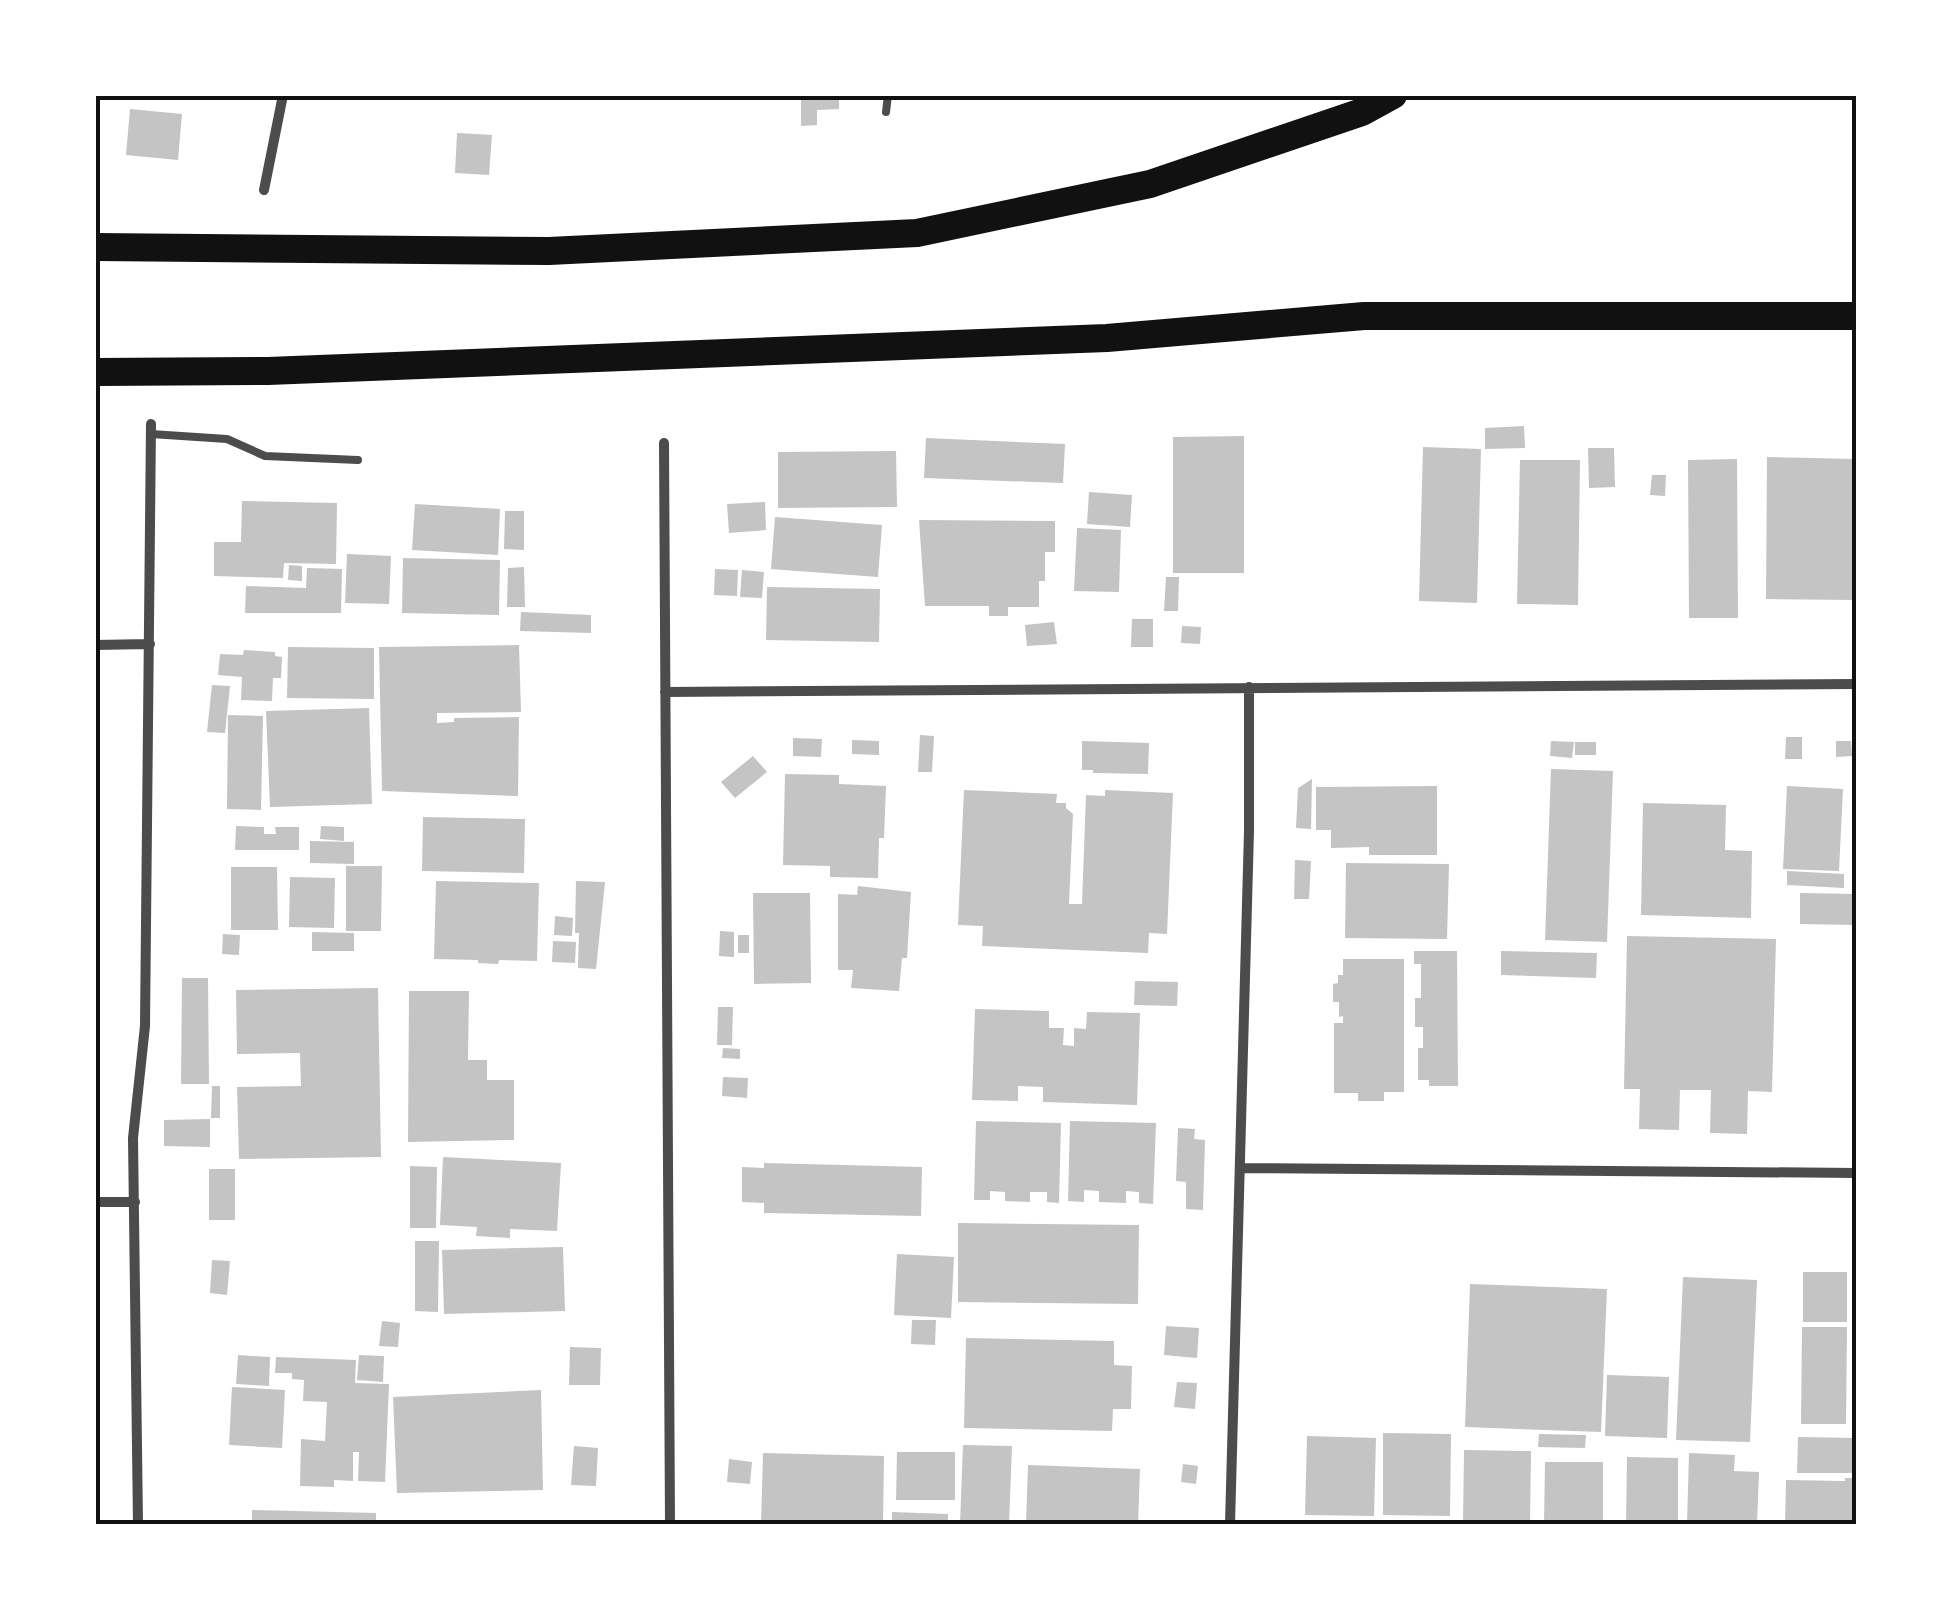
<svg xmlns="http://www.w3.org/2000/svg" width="1951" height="1619" font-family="'Open Sans',sans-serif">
  <rect width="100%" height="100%" fill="#fff"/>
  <path fill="#c4c4c4" d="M801,95H839V109L817,110V125L801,126Z
    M130,109L182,114L178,160L126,155Z
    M457,133L492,135L489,175L455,173Z
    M1524,426L1525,448L1485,449V428Z
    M1244,436V573H1173V437Z
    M926,438L1065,444L1063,483L924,478Z
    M1423,447L1481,449L1477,603L1419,601Z
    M1588,448H1614L1615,487L1589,488Z
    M896,451L897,507L778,508V452Z
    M1767,457L1856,459V600L1766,599Z
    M1737,459L1738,618H1689L1688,460Z
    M1520,460H1580L1578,605L1517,604Z
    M1652,475H1666L1665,496L1650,495Z
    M1089,492L1132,495L1130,527L1087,524Z
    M242,501L337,503L336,564L284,563L283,578L214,576V542H241Z
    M765,502L766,530L729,533L727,504Z
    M415,504L500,509L498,555L412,550Z
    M505,511H524V550L504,549Z
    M775,517L882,525L878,577L771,569Z
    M919,520L1055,521V552H1045V581H1039V607H1008V616H989V606H925Z
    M1077,528L1121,530L1119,592L1074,591Z
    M347,554L391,556L389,604L345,603Z
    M403,558L500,560L499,615L402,613Z
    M289,565L302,566V581L288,580Z
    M524,567L525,607H507L508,568Z
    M307,568L342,569L341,613H245L246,586L306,588Z
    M715,569L738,570L737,596L714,595Z
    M742,570L764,572L762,598L740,597Z
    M1166,577H1179L1178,611H1164Z
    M767,587L880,589L879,642L766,640Z
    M521,612L591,615V633L520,631Z
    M1132,619H1153V647H1131Z
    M1054,622L1057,644L1027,646L1025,625Z
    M1182,626L1201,627L1200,644L1181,643Z
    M519,645L521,712L437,713V723L454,722V718L519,717L518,796L382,791L379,647Z
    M288,647L374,648V699L287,698Z
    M244,650L275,652V656L282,657L281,678H273L272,701L241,700L242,677L218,675L220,654L243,655Z
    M212,685L230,686L225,733L207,732Z
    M369,708L372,804L270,807L266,711Z
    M228,715L263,716L261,810L227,809Z
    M920,735L934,736L932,772H918Z
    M1786,737H1802V759H1785Z
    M793,738L822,739L821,757L793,756Z
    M852,740L879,741V755L852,754Z
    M1082,741L1149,743L1148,774L1093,773V770H1082Z
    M1551,741L1574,742L1572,758L1550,756Z
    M1836,741H1851L1852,756L1836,757Z
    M1575,742H1596V755H1575Z
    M753,756L767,772L735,798L721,782Z
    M1551,769L1613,771L1607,942L1545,940Z
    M785,774L839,775V784L886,786L884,838H879L878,878L830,877V866L783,865Z
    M1312,779L1311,829L1296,828L1298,788Z
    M1437,786V855H1369V847L1331,848V830H1316V787Z
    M1787,786L1843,789L1839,871L1783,869Z
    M964,790L1057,794L1056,803H1066V808L1073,814L1069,904H1082L1086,795L1105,796V790L1173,793L1167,934L1149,933L1148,953L982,946L983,926L958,925Z
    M1643,803L1726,805L1725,850L1752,851L1751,918L1641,915Z
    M423,817L525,819L524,873L422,871Z
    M236,826L264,827V834H276L275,827H299V850H235Z
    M321,826L344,827V841L320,839Z
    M310,841L354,842V864L310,863Z
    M1295,860L1311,861L1309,899H1294Z
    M1346,863L1449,864L1447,939L1345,938Z
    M346,866H382L381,931H346Z
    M231,867H277L278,930H231Z
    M1787,871L1844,874V888L1787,885Z
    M290,877L335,878L334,928L289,927Z
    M436,881L539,883L537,961L499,960L498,964L478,963V960L434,959Z
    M576,881L605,882L596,969L578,968L579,933H575Z
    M858,886L911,892L907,958H902L899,991L851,988L853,970H838V894L857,895Z
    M753,893H810L811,983L754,984Z
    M1800,893L1856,894V925L1800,924Z
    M555,916L573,918L572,936L554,935Z
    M720,931L734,932V957L719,956Z
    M312,932L354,933V951H312Z
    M223,934L240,935L239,955L222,954Z
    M738,935H749V953H738Z
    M1627,936L1776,939L1772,1092L1748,1091L1747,1134L1710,1133L1711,1090H1680L1679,1130L1639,1129L1640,1089H1624Z
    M553,941L576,942L575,963L552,962Z
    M1414,951H1457L1458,1086H1429V1080H1418V1048H1423V1027H1415V998H1421V964H1414Z
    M1501,951L1597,953L1596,978L1501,975Z
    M1343,959H1404V1092H1384V1101H1358V1093H1334V1023H1343V1016L1339,1017V1002H1333V984L1338,983V975H1343Z
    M182,978H208L209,1084H181Z
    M1135,981L1178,982L1177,1006L1134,1005Z
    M378,988L381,1157L239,1159L237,1087L301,1086L300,1053L237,1054L236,990Z
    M409,991H469L468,1060H487V1080H514V1140L408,1142Z
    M718,1007H733L732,1045H717Z
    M975,1009L1049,1011V1028H1064L1063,1045L1074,1046V1028L1086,1029L1087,1012L1140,1013L1137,1105L1043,1102V1087L1018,1086V1101L972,1100Z
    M723,1048L740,1049V1059L722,1058Z
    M723,1077L748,1078L747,1098L722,1096Z
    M212,1086H220V1118H211Z
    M210,1119V1147L164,1146V1120Z
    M976,1121L1061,1123L1059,1203L1047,1202V1192H1030V1202L1005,1201V1192L990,1191V1200H974Z
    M1070,1121L1156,1123L1153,1204L1139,1203V1192L1126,1191V1203L1099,1202V1191L1084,1190V1202L1068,1201Z
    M1178,1128L1195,1129L1194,1139L1205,1140L1203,1210L1186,1209V1182L1176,1181Z
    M443,1157L561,1163L557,1231L510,1229V1238L476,1236L477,1227L440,1225Z
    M764,1163L922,1167L921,1216L764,1213V1203L742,1202V1167L764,1168Z
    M410,1166L437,1167L436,1228H410Z
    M209,1169H235V1220H209Z
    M958,1223L1139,1225L1138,1304L958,1302Z
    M415,1241H439L438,1312L415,1311Z
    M563,1247L565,1311L444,1314L442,1250Z
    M897,1254L954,1257L951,1318L894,1315Z
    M212,1260L230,1261L227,1295L210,1293Z
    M1803,1272H1847V1322H1803Z
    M1683,1277L1757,1280L1750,1442L1676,1440Z
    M1470,1284L1607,1289L1601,1432L1465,1427Z
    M912,1320H936L935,1345L911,1344Z
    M382,1321L400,1323L398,1347L379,1346Z
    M1166,1326L1199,1328L1197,1358L1164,1355Z
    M1802,1327H1847L1846,1424H1801Z
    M966,1338L1114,1341V1365L1132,1366L1131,1409H1113L1112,1431L964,1428Z
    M570,1347L601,1348L600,1385H569Z
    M238,1355L270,1357L269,1386L236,1384Z
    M359,1355L384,1356L383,1382L357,1380Z
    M276,1357L356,1360L355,1383L389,1384L385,1482L358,1481L359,1452H353V1481L334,1480V1487L300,1486L301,1439L325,1441L327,1402L303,1401L304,1380L292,1379V1373H275Z
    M1607,1375L1669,1377L1667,1438L1605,1436Z
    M1177,1382L1197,1383L1195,1409L1174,1407Z
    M232,1387L285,1390L282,1448L229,1445Z
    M541,1390L543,1490L397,1493L393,1397Z
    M1383,1433L1451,1434L1450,1516L1383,1515Z
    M1539,1434L1586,1435L1585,1448L1538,1447Z
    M1307,1436L1376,1438L1374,1516L1305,1515Z
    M1798,1437L1856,1438V1473H1797Z
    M963,1445L1012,1446L1009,1524H960Z
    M574,1446L598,1448L596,1486L571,1485Z
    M1464,1450L1531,1451L1530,1524H1463Z
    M897,1452H955V1500H896Z
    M763,1453L884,1456L883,1524H761Z
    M1689,1453L1735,1455L1734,1471L1759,1472L1757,1524H1687Z
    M1627,1457L1678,1458V1524H1626Z
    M729,1459L752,1462L750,1484L727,1482Z
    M1545,1462H1603V1524H1544Z
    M1183,1464L1198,1466L1196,1484L1181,1482Z
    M1028,1465L1140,1469L1138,1524H1026Z
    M1845,1478H1856V1524H1785L1786,1480L1845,1481Z
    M252,1510L376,1513V1524H252Z
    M892,1512L948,1514V1524H892Z"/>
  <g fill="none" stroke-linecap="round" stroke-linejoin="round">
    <path stroke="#4c4c4c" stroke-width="8" d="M886,112L888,95
      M151,434L227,439L265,456L358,460"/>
    <path stroke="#4c4c4c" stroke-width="10" d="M264,190L283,95
      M664,443L670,1524
      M95,645L150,644
      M665,692L1856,684
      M1240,1168L1856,1173
      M95,1202H135
      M138,1524L133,1138L145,1026L151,424
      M1230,1524L1249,831V687"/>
    <path stroke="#111" stroke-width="28" d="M95,247L549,251L917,233L1150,184L1362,112L1393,95
      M95,372L268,371L1107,338L1364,316H1856"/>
  </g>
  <rect width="1951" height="1619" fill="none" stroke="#ffffff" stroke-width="195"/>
  <rect x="98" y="98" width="1756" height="1424" fill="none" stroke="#111" stroke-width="4"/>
</svg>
